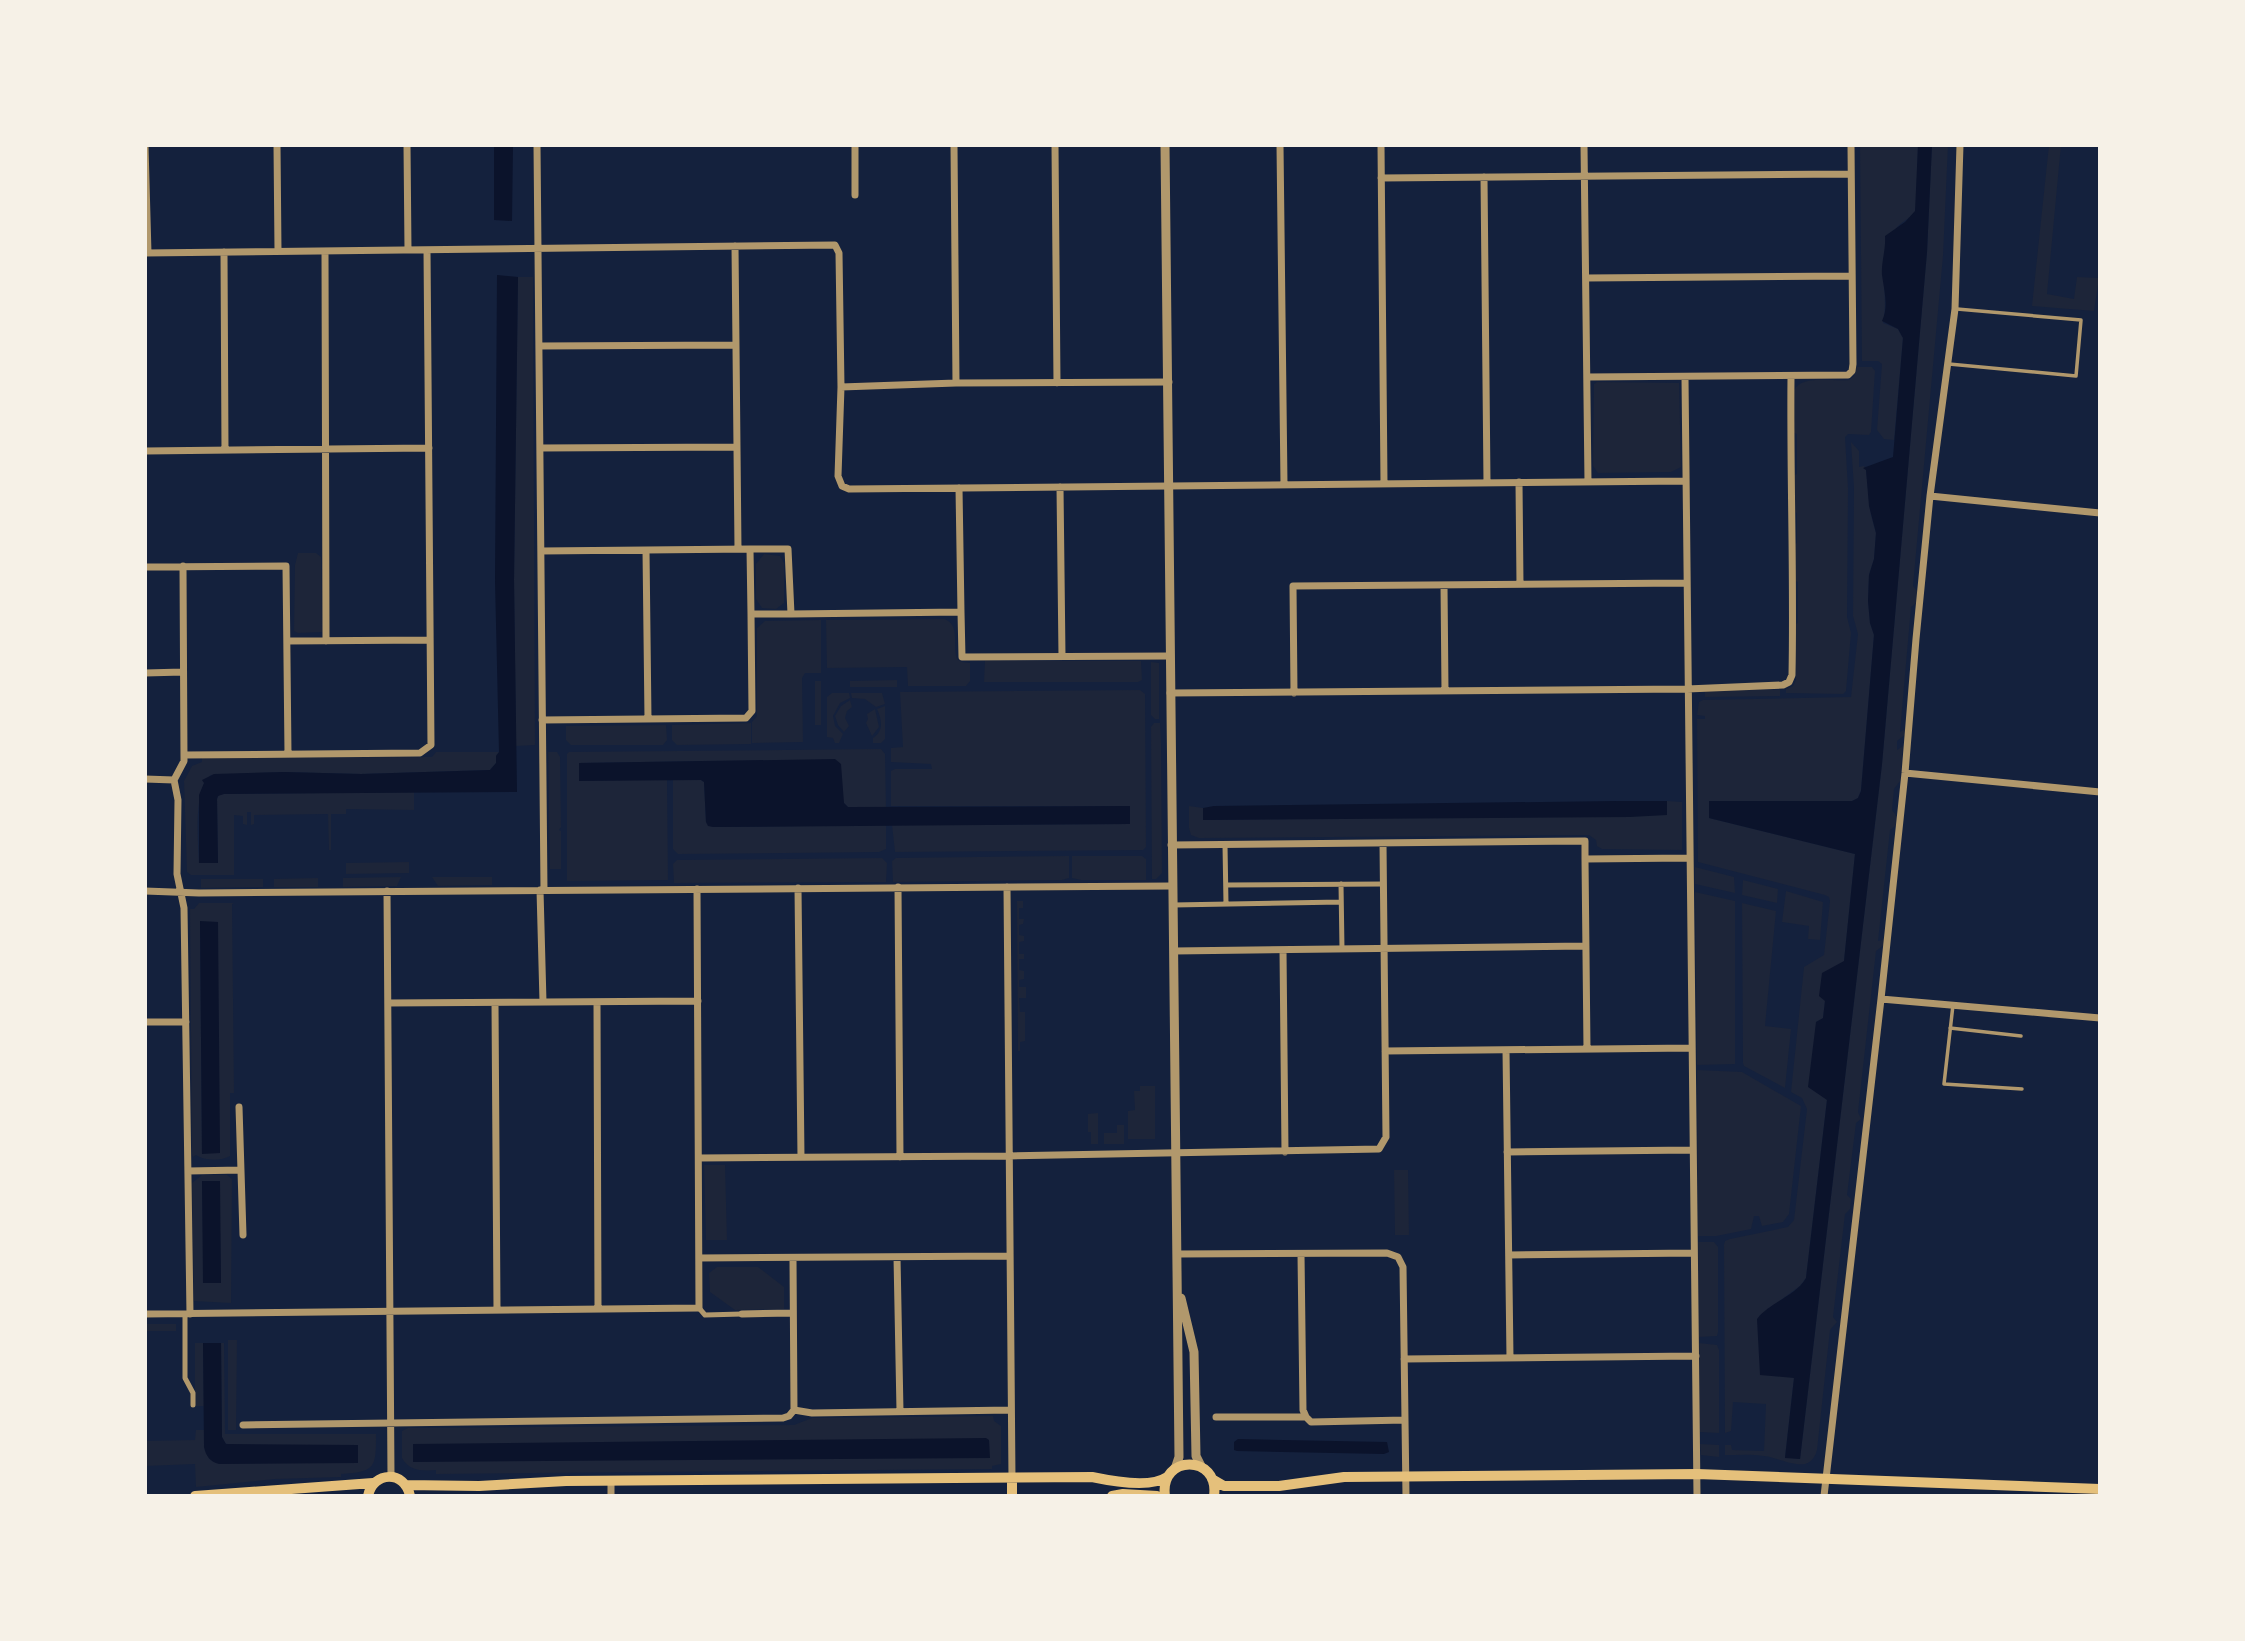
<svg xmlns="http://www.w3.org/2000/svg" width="2245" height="1641" font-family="'Noto Sans',sans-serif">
  <rect width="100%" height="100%" fill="#14213d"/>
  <path fill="#1d2539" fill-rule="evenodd" d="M1860,145H1918L1916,211C1910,219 1900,222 1895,230C1874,257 1890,292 1883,323L1898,329L1903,338L1894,440L1884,439L1877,430L1882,364L1878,361H1862Z
    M1932,145H1948L1943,256L1913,586L1919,593V601L1911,607L1900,732L1905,729L1906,734L1897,741V750L1903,746L1900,781L1894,789L1892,810L1898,818V824L1890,830L1878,941L1885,939L1884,945L1876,951L1858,1112L1861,1119L1856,1123L1847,1195L1851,1199L1850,1209L1845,1214L1833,1317L1837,1322L1830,1330L1817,1450C1810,1477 1783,1458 1764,1456C1752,1454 1738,1455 1725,1455V1445H1731L1732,1450L1764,1451L1766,1404L1733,1402L1731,1431L1725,1433L1724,1245L1725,1241L1730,1239L1788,1227L1794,1220L1807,1109L1802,1098L1791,1092L1804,967L1824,955L1830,901L1829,897L1825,895L1698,862L1697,719H1705V716L1697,715L1699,702L1703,700L1851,697L1858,634L1853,616L1854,488L1851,442L1859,451V467L1864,466L1866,470L1871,515L1876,533L1874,559L1869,575L1868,601L1870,623L1874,635L1861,790L1858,798L1852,801H1709V818L1855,854L1844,961L1825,1001L1823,1019L1816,1022L1827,1100L1806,1278L1800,1286L1759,1316L1794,1378L1785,1457L1800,1459L1882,764L1927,252Z
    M2049,145H2061L2047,294L2074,299L2077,277L2099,278L2094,311L2032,306Z
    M518,277H533L535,745L516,746L514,580Z
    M1856,367H1872L1875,371L1871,432L1869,435L1848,434L1845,437L1848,488L1847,617L1851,633L1846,691L1843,694L1786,693V689L1793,686L1796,680L1795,624L1798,623V582L1795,581L1794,544L1797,543V513L1794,512V475L1797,474V434L1794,433L1793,428L1794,390C1803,374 1833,382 1849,380L1854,376Z
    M1597,382L1679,383L1681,467L1671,472L1598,473L1593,466L1594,384Z
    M298,553H316L321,557L322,632L298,633L294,631L295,565Z
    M764,554L780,556L784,563V603L776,609L762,608L756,599V564Z
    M944,619C961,625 952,644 957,659L962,662L970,663V681L966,686H908L907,667L827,668L826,620Z
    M821,620V673H805L802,678L803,742L752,743V722L757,716V628L765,621Z
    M985,661H1141L1142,680L1138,682H984Z
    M1151,662L1159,663V719H1155L1151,715Z
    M897,680V687H850V681Z
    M815,681H821V725H815Z
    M1140,690L1145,694L1146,847L1143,850L895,852L892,825L1130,824L1129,806H891V771L895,769H932L931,764L891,762V748L903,747L900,692Z
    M1705,690H1780V696L1705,697Z
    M832,693H849L850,698L840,703L833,716L835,726L843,734L839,743H835L833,738L827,737V697Z
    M851,693H882L885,704L876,707L865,699L852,698Z
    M850,700L852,707L847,711L845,718L849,726L844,732L838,725L835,716L841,706Z
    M885,706V739L881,743H873V738C884,731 882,720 877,709Z
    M875,709L879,727L872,736L866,723L868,719L867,714Z
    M751,723V744L677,745L672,740V725Z
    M1154,723H1160L1161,743L1162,873L1156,879H1152L1151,727Z
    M666,725L667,740L663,745H571L566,740V726Z
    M881,749L885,754L886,807H848L844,803L709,761L580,763V781L667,779L668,880L567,881V754L569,752Z
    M436,752H499L496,756V763L490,770L361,774L284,772L211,775C193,789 198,842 199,863L218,862L217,799L219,795L224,794L414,792V810L346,809V814H331V850H329L328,814L254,815V824L251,825V812H247V825L243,824V816L234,815V875H191L187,872L184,781L192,766L202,762V758L432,757Z
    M548,752H557L560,757L561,827L559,830L561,831V869H550Z
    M673,779L701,780L704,782L706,822L713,827L886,825V849L879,852L678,854L673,849Z
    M1667,801L1682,802V850L1602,849L1597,846L1596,840L1589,835L1199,838L1191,835L1189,828V806L1203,808V820L1667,814Z
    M1069,856V878L1062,880L893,882L892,861L896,858Z
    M1072,856H1142L1146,859V880H1081L1072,878Z
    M882,858L887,863L886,882L674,883L673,864L677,860Z
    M409,862V873L346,874V863Z
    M1695,867L1734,877L1735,893L1695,884Z
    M401,877L397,886L343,887V878Z
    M432,877H492V885L438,886Z
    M318,878V887H274V879Z
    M201,879H263V887L201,888Z
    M1743,880L1778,889L1777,903L1742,895Z
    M1786,891L1823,902L1820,940L1808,939L1809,926L1782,922Z
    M1695,892L1735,901V1064L1697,1065Z
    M1017,901H1023V908H1019V919H1024L1023,924L1019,925V935L1024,936V941L1019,942V954H1024V959H1019V970L1024,971V979L1019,980V987H1026V998H1019L1020,1012H1025V1041L1020,1042V1051H1018Z
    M199,903H234L232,904L234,1093H230V1156C222,1161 204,1161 196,1155L193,1157L192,1154L190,909H194ZM200,922L219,1153H202Z
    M1742,903L1776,911L1765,1026L1791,1029L1785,1088L1744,1066L1743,1063Z
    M1697,1070L1742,1072L1801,1106L1789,1214L1783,1222L1762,1226L1759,1216H1754L1751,1229L1716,1236H1698Z
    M1140,1086H1155V1139H1128V1111L1135,1110L1134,1091H1140Z
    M1098,1113V1144H1091V1132H1088V1114Z
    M1117,1125H1124V1144H1104V1133H1117Z
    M704,1165H725L727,1240H706Z
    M1394,1170H1408L1409,1235H1395Z
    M202,1175H227L232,1179L231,1303L194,1301L192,1183ZM219,1181L221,1282L204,1283L202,1182Z
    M1698,1242H1714L1718,1247V1332L1717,1336L1699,1337Z
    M717,1267H758L784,1287V1309L735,1310L710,1292L709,1273Z
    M145,1324H176V1331H145Z
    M228,1340H237L236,1430H228Z
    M195,1343H203L204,1406H195Z
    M221,1343H224L225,1434H376C376,1467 376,1472 341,1474V1477L275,1479L196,1487L195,1464L145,1466V1441L195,1440L196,1430H204L207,1455L358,1463V1445L232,1446L225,1443L222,1437Z
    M1699,1343L1717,1345L1719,1350V1433L1700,1432Z
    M993,1416L994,1421L1001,1426V1464L992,1466V1469L436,1474V1470C422,1471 409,1471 402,1458V1431L408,1428L794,1425L812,1418Z
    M1700,1444L1719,1445V1457L1701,1455Z"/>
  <path fill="#0b132b" d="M494,145H513L512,221L494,220Z
    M1918,145H1932L1927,252L1882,764L1800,1459L1785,1458L1794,1378L1760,1375L1757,1319C1770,1302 1796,1296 1806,1278L1827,1100L1808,1087L1816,1022L1823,1018L1825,1001L1819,996L1822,973L1844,961L1855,854L1709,818V801H1852L1858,798L1861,791L1874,635L1870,623L1868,601L1869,575L1874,559L1876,533L1869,506L1866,470L1863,468L1893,457L1903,338L1898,329L1882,321C1889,307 1884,290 1882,275C1881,262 1886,250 1885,236L1905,222L1915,211Z
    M497,275L518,277L514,580L517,792L224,794L218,796L217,799L218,863H199V795L204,783L202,780L214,774L284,772L361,774L490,770L496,763V756L499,752L495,581Z
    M835,759L841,764L844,803L848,807L1130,806V824L713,827L708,826L706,822L704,782L701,780L579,781V763Z
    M1616,801H1667V815L1630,817L1203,820V808L1214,806Z
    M200,921L218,922L220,1153L202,1154Z
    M202,1181H220L221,1283H203Z
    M203,1343H221L222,1437L226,1444L358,1445V1463L219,1464C210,1462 206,1456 204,1447Z
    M986,1438L989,1440L990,1458L413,1462V1444Z
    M1238,1439L1387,1442L1389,1452L1384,1454L1237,1451L1234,1450V1442Z"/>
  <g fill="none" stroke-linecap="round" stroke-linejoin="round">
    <path stroke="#b1986c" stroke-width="3.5" d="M1949,364L2076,376L2081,320L1957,309
      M1953,1005L1944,1084L2022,1089
      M1950,1028L2021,1036"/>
    <path stroke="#b1986c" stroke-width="5" d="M1225,845L1226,904
      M1341,884L1342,949
      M1226,885L1383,884
      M1173,905L1341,902
      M699,1308L705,1315L742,1314
      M185,1314V1378L193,1393V1405"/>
    <path stroke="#b1986c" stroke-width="7" d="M277,145L278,251
      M407,145L408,250
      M537,145L544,890
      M855,145V195
      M954,145L956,383
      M1055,145L1057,383
      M1280,145L1284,484
      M1381,145L1384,483
      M1584,145L1588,482
      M145,146L148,253
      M1484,177L1487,482
      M1381,178L1851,174
      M735,246L738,549
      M325,251L326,641
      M224,252L225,450
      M145,253L835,245L839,253L841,387L838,476L842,486L849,489L1686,481
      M1586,278L1852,276
      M539,346L736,345
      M1587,377L1848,375L1852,371L1853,364L1851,145
      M1685,378L1697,1496
      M841,387L956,383L1169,382
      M540,448L737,447
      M145,451L429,448
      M1519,482L1520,584
      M1060,487L1062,656
      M959,488L961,612
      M1930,496L2100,513
      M646,550L648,719
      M541,551L750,549
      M183,566L184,761L174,780L178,800L177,874L184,908L190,1314
      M145,567L286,566L288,754
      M1444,585L1445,691
      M791,614L961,612L962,657L1170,656
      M287,641L430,640
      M145,673L183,672
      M1170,693L1687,689L1783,685L1789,682L1792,675C1794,576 1790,476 1791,377
      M1294,693L1293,586L1687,583
      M542,720L746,718L752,711L751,614H791L788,549H750L751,614
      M184,755L420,753L431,745L427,250
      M1905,773L2100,792
      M145,779L174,780
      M1171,845L1585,841V859L1689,858
      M1585,859L1587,1049
      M898,887L900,1157
      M1007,887L1012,1478
      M798,888L801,1157
      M540,890L543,1002
      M145,891L199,893L1172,886
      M387,891L391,1476
      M1283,950L1285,1152
      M1174,951L1586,946
      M1881,999L2100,1018
      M597,1002L598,1308
      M388,1003L698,1001
      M495,1003L497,1309
      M145,1022H186
      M1506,1050L1510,1358
      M1385,1051L1692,1048
      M239,1107L243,1235
      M1507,1152L1693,1150
      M699,1158L1009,1156L1379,1149L1386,1137L1383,843
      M188,1171L241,1170
      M1178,1254L1387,1253L1398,1257L1403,1267L1406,1496
      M1301,1254L1303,1410L1306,1417
      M1509,1255L1694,1253
      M897,1257L900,1411
      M699,1258L1010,1256
      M793,1258L794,1410
      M145,1314L699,1308L697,889
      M742,1314L793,1313
      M1404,1359L1696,1356
      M1216,1417H1306L1311,1422L1405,1420
      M243,1425L783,1418L789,1416L794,1410L812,1413L1011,1410
      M611,1482V1496
      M1824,1496L1881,999L1905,773L1916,639L1930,496L1955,309L1960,145"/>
    <path stroke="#b1986c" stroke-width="9" d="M1165,145L1179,1457L1175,1469
      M1181,1298L1194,1352L1196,1456L1202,1468"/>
    <path stroke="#e5c07b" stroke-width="10" d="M1012,1478V1496
      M1212,1479L1224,1486H1279L1344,1477L1697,1474L2100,1489
      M406,1485L479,1486L566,1481L1092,1477C1111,1481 1151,1488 1167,1477
      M195,1496L373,1483
      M368,1496C373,1471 405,1470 410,1496
      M1112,1496L1123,1494L1157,1496
      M1165,1496C1159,1454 1220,1454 1214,1496"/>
  </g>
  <rect width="2245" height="1641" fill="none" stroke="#f6f1e7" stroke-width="294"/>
</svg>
